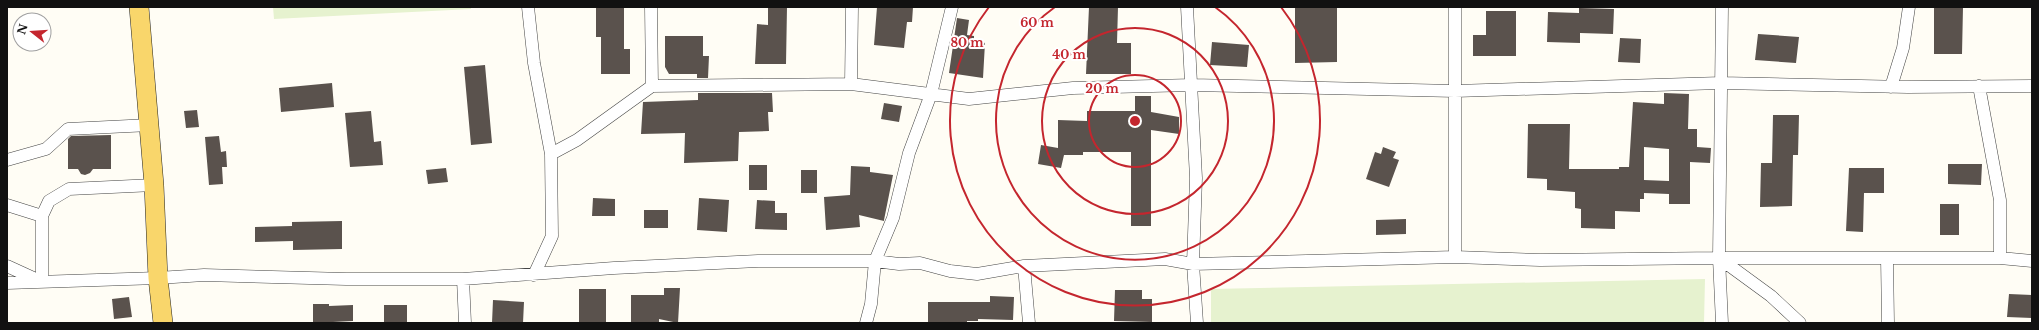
<svg xmlns="http://www.w3.org/2000/svg" width="2039" height="330" font-family="'Libre Baskerville',serif">
  <rect width="100%" height="100%" fill="#fffdf5"/>
  <path fill="#e6f2cf" d="M273,7H471V9L274,19Z
    M1705,279L1704,323H1211V289Z"/>
  <path fill="#5a524d" fill-rule="evenodd" d="M624,7V49H630V74H601V37H596V8Z
    M768,7H787L786,64H755L757,24L768,25Z
    M877,7H913L912,22H907L904,48L874,45Z
    M1089,7H1118L1117,43H1131V74H1086Z
    M1295,7H1337V62L1295,63Z
    M1934,7H1963L1962,54H1934Z
    M1579,8L1614,9L1613,34L1580,33V43L1547,42L1548,12L1579,13Z
    M1486,11H1516V56H1473V35H1486Z
    M957,18L969,20L967,35L974,36V39L985,43L983,78L949,73Z
    M1758,34L1799,37L1796,63L1755,60Z
    M665,36H703V56H709L708,78H697V74H669L665,67Z
    M1620,38L1641,39L1640,63L1618,62Z
    M1212,42L1249,45L1247,67L1210,65Z
    M485,65L492,143L471,145L464,67Z
    M332,83L334,107L281,112L279,88Z
    M698,93H772L773,112H768L769,131L739,132L738,161L684,163L685,133L641,134L643,102L698,100Z
    M1664,93L1689,94L1688,129H1697V147L1711,148L1710,163L1690,162V204H1669V194L1644,193V199H1640V212L1615,211V229L1581,228V209L1575,208V192L1547,190V179L1527,178L1528,124H1570L1569,169H1619V167H1629L1633,102L1664,104ZM1644,147L1669,149V181L1644,180Z
    M1135,96H1151V112L1179,117V134L1151,130V226H1131V152H1083V155H1064L1061,168L1038,164L1041,145L1058,148V120L1087,121V111H1135Z
    M884,103L902,106L899,122L881,119Z
    M197,110L199,127L186,128L184,111Z
    M371,111L374,142L381,141L383,165L350,167L345,113Z
    M1773,115H1799L1798,155H1793L1792,206L1760,207L1761,163H1772Z
    M111,135V169H93L90,173L85,175L81,174L78,169H68V139L71,136Z
    M219,136L221,152L226,151L227,167H222L223,184L209,185L205,137Z
    M1383,147L1396,152L1393,158L1399,160L1389,187L1366,179L1375,152L1381,154Z
    M1948,164H1982L1981,185L1948,184Z
    M749,165H767V190H749Z
    M851,166L870,167V172L893,175L884,220V221L859,215L860,227L826,230L824,197L850,195Z
    M446,168L448,182L428,184L426,170Z
    M1849,168H1884V193H1864L1863,232L1846,231Z
    M801,170H817V193H801Z
    M593,198L615,199V216H592Z
    M699,198L729,200L727,232L697,230Z
    M757,200L775,201V213H787V230L755,229Z
    M1940,204H1959V235H1940Z
    M644,210H668V228H644Z
    M1406,219V234L1376,235V220Z
    M342,221V249L293,250V241L255,242V227L292,226V222Z
    M664,288H680L678,323L659,319V323H631V295H664Z
    M579,289H606V323H579Z
    M1115,290H1142V299H1152V322L1114,321Z
    M2009,294L2032,295V318L2007,317Z
    M990,296L1014,297L1013,320L978,319V321H967V323H928V302H990Z
    M129,297L132,317L114,319L112,299Z
    M493,300L524,302L523,323H492Z
    M313,304H329V306L353,305V321L313,323Z
    M384,305H407V323H384Z"/>
  <g fill="none" stroke-linecap="round" stroke-linejoin="round">
    <defs>
      <path id="minor" d="M528,7L534,63L551,154L552,236L534,275
        M651,7L652,86
        M1187,7L1196,178L1193,264L1197,323
        M1455,7V257
        M851,84L852,7
        M1979,86L2000,200V258
        M1891,87L1903,48L1909,7
        M551,154L577,140L652,86L851,84L969,99L1073,88L1192,85L1455,91L1721,83L1908,87L2032,86
        M7,160L46,149L68,129L150,125
        M7,205L42,216V282L7,266
        M42,216L49,201L69,189L154,185
        M1719,258L1771,296L1800,323
        M1887,258L1888,323
        M1024,266L1029,323
        M463,279L465,323
        M7,283L158,278L204,275L346,279H463L614,268L758,261H875L899,264L920,263L950,271L977,274L1024,266L1165,259L1193,264L1455,257L1540,260L1719,258H2000L2032,261
        M866,323L871,304L875,261L893,218L909,153L931,94L952,7
        M1722,323L1719,258L1722,7"/>
      <path id="primary" d="M139,7L154,185L158,278L163,323"/>
    </defs>
    <use href="#minor" stroke="#444" stroke-width="13"/>
    <use href="#primary" stroke="#222" stroke-width="20"/>
    <use href="#minor" stroke="#fff" stroke-width="12"/>
    <use href="#primary" stroke="#f9d66b" stroke-width="19"/>
  </g>
  <g fill="none" stroke="#c4262e" stroke-width="2">
    <circle cx="1135" cy="121" r="46"/>
    <circle cx="1135" cy="121" r="93"/>
    <path d="M1215 7A139 139 0 1 1 1055 7"/>
    <path d="M1281 7A185 185 0 1 1 989 7"/>
  </g>
  <circle cx="1135" cy="121" r="6" fill="#c4262e" stroke="#fff" stroke-width="2"/>
  <g font-size="12" text-anchor="middle" font-weight="bold" fill="#c4262e" stroke="#fff" stroke-width="4" stroke-linejoin="round" paint-order="stroke">
    <text x="1037" y="27">60 m</text>
    <text x="967" y="47">80 m</text>
    <text x="1069" y="59">40 m</text>
    <text x="1102" y="93">20 m</text>
  </g>
  <rect width="2039" height="330" fill="none" stroke="#111111" stroke-width="16"/>
  <g transform="translate(32 32) rotate(287)"><circle r="19" fill="#ffffff" stroke="#a0a0a0"/>
  <path d="M0-3L7 15L0 10L-7 15Z" fill="#c4262e"/>
  <text y="-6" font-size="11" font-weight="bold" text-anchor="middle" fill="#111111">N</text>
  </g>
</svg>
